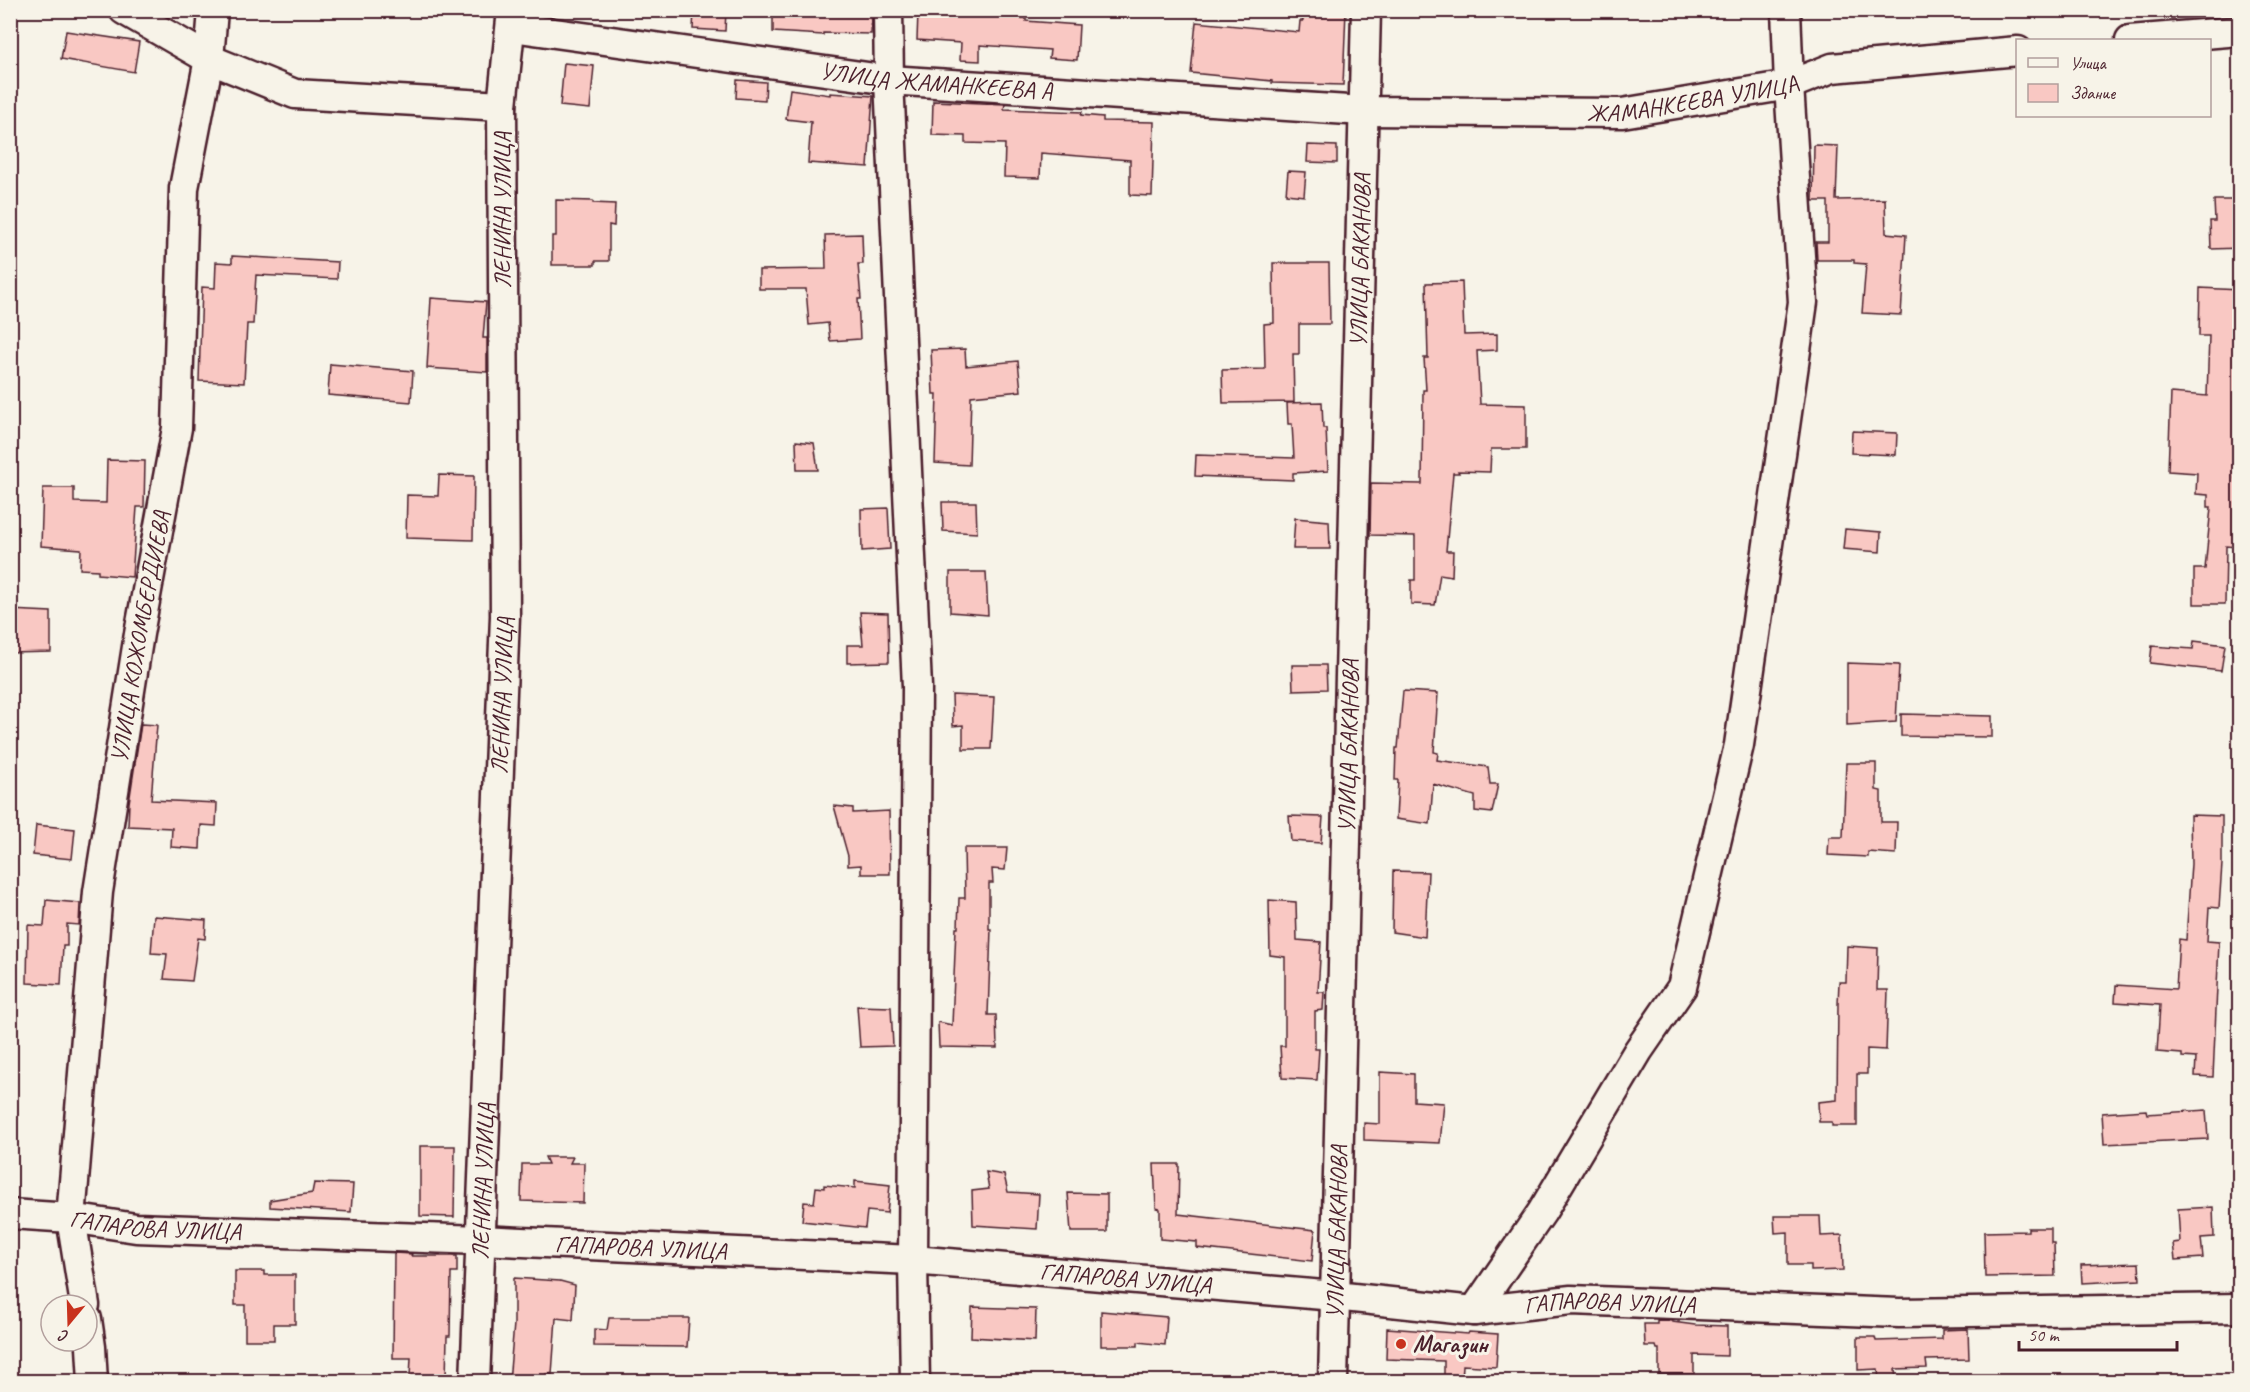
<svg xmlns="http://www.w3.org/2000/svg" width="2250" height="1392" font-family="Caveat,sans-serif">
  <rect width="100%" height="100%" fill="#f7f3e8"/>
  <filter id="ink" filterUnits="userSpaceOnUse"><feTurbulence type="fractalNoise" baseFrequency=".0167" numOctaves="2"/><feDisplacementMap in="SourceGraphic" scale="12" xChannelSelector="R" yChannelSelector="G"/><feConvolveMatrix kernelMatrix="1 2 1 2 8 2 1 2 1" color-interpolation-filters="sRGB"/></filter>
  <g filter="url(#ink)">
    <path fill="#f9c8c3" stroke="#4a1f2b" stroke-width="1.5" d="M694,10H726L725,31L693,29Z
      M773,10H872L871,34L823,33V35L773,32Z
      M1302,10H1346L1343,85L1272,83V81L1191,73L1196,22L1299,32L1300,21H1303Z
      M918,12L1026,18V21L1079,25L1077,60L1049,58L1050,50L980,45V61L960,60L961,43L917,40Z
      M66,31L139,42L134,72L61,59Z
      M564,63L594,66L590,109L560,106Z
      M737,80L766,82L765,100L736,98Z
      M790,89L830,95V93L873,96L868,167L808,163L811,122L786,119Z
      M933,101L1005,104L1004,109L1082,112L1081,115L1103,117V121L1154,122L1152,196L1130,195V160L1041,153L1040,178L1004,177L1005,144L965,143V136L932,135Z
      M1308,145L1337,146V163L1307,162Z
      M1814,145L1838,146L1836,200L1885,199L1886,233L1906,235L1901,315L1862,313L1866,264L1854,263V260H1817L1816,242H1828V201H1813Z
      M1288,171L1306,172L1304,196L1286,194Z
      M556,200L593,201V203L615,204L614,226L609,225V261H595V265H552V236H556Z
      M2214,200H2240V248L2211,249L2210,221H2215Z
      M862,234L863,264H858L861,299H858L860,339L830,341L828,323L809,325L806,289H759V270L826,269L825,235Z
      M232,256L338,262L337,279L256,275L253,324H247L244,383L199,381L202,287L215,288L216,262L232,263Z
      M1273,263H1329L1330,324H1299V354H1293L1294,402L1223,403L1222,370L1265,369L1264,324L1274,323Z
      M1462,282L1464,335L1497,334V350L1477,351L1480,404L1526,405V449H1491L1490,472L1458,471L1459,473H1453L1446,551H1453L1452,576L1440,574L1435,605L1411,604V580H1415V536L1370,535L1371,483L1422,484L1423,390H1426L1424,358H1428L1426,283Z
      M2200,288L2240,290V424L2235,479L2240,480V510L2236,547L2226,546L2225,604H2194V569H2205L2211,507H2208V495L2196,494L2197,473L2168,471L2171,393L2207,396L2209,336H2199Z
      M431,298L486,302L483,338H487V372L427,368Z
      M965,349L966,366L1018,361L1021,391L971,396L969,465L935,463L937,394H933L931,350Z
      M330,364L413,371L411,402L328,395Z
      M1322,402L1323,428H1326L1328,471L1293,473V480L1195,476L1196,455L1294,458L1292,424H1288L1287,403Z
      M1852,431L1897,433L1896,455L1851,453Z
      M796,441L814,443L818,470H797Z
      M107,460L145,461L144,507H137L132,577L98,574V570L80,569L81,549L41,546L43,488H74V502L106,503Z
      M439,475L474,476L473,540L406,538L407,495L438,496Z
      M942,502H976L977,533L943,531Z
      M888,508L890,549L862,551L861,509Z
      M1295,518L1329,521L1330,549H1293Z
      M1845,529L1881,532L1880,552L1843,549Z
      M950,572H986L988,615L950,612Z
      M10,610L51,612V652L10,653Z
      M860,612L888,613L889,662L847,663V645H863Z
      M2194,641L2225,645L2221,671L2150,663L2152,646L2193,649Z
      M1847,663L1899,665L1896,722L1847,725Z
      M1292,665H1326L1327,689L1293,690Z
      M1403,691L1438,693L1434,752L1438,753L1437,760L1488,767L1490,784H1498L1492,813L1475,811V796L1433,784L1430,824L1396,819L1398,780H1395L1396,748H1398Z
      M952,695L994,697L991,749H963V725L953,726Z
      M1901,714L1992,716V737L1901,736Z
      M141,724L157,725L151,800L217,803L216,826L201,825L200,849L171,847L172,828L128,826L129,803Z
      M1846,763H1876V790L1881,791V822H1897L1896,854L1868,852V857L1828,855L1829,837H1843Z
      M834,806L853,808V813L889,811L890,874H861V865L848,866V856Z
      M2190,815L2222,816V864L2219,908L2209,907L2207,941L2219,942L2213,1077L2195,1076L2196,1058L2182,1057V1054L2157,1052L2160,1005L2115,1002L2116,985L2176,989L2179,939L2186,940L2191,864Z
      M1289,816L1323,817L1321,843L1291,841Z
      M36,825L75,829L72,859L33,855Z
      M964,848H1007L1005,870L992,869L993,883H989V929H991L988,1015H996L997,1048L939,1047L938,1022L952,1025L956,928H958L959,898H965Z
      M1393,871L1428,872L1425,937L1392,932Z
      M46,900L80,903L79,925L67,924V946H63L61,985L27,983L28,925L44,926Z
      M1269,900L1296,902L1297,940L1321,942L1318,992H1324L1323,1010L1315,1011V1049H1319L1317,1080L1282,1078L1280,1046H1285V957L1270,955Z
      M154,916L206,920L205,939L198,938L192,981L164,979L167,954L151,953Z
      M1847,946L1878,948L1877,990H1888L1886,1050L1867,1049V1074H1857V1126H1832V1122H1819L1818,1102L1837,1100L1838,1004L1839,982H1846Z
      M857,1006L891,1007L893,1046L860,1047Z
      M1380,1072L1414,1074V1101L1444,1103L1440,1143L1364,1140V1123L1380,1124Z
      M2146,1110L2147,1114L2206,1110L2208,1139L2104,1144L2102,1113Z
      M420,1146H455L454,1217L420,1216Z
      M545,1157H573L570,1163H584L583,1203L521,1201L522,1164H548Z
      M1154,1164H1179L1178,1214L1315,1230L1312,1261L1197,1248V1242L1160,1239V1209L1156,1208Z
      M986,1172L1004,1175L1008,1192L1039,1194L1037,1229L973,1225L972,1191L989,1189Z
      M855,1181L890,1185L887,1213L867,1211L865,1228L802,1221L804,1202L814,1203L816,1187L824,1188V1185L855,1188Z
      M314,1183L353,1184L351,1212L270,1207V1200L312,1193Z
      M1068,1193L1107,1194V1232H1071Z
      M2213,1207L2214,1237L2201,1238L2203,1258L2175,1260L2173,1243L2180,1242L2178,1209Z
      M1774,1216H1820L1821,1236L1842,1235L1843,1270L1811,1271V1265H1788V1232L1775,1233Z
      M2028,1228H2051V1243H2054L2055,1276L1985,1277L1984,1232L2028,1231Z
      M394,1253L412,1254L411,1256H457V1272H451L450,1336H447L446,1378L410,1377L411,1358H393Z
      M2139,1263L2140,1280L2082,1283L2081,1265Z
      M235,1271H264V1275H295V1324H274V1340H245V1305H235Z
      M514,1278L560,1281L575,1285L573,1320L556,1318L552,1374H546L545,1382H509L514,1324Z
      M972,1307L1036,1309L1035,1341L971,1337Z
      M1101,1311L1167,1317L1165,1345L1138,1342V1346H1101Z
      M609,1318H689L687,1347L594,1346V1329L607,1330Z
      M1657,1320L1673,1321V1322L1695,1325L1727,1326V1356L1694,1355V1374H1659V1349H1657L1656,1346H1645L1644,1324H1657Z
      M1387,1328L1468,1334L1469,1332L1498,1334L1496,1367L1463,1365L1462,1381L1444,1380V1361L1386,1359Z
      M1968,1329L1969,1359L1926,1360L1927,1368L1895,1369L1896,1381L1879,1382L1878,1369L1858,1370V1337H1875L1876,1341L1942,1339V1330Z"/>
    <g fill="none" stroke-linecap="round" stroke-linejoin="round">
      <defs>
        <g id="minor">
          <path d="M124,10L209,59L295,94L502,106"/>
          <path d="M888,10L889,80L917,687L913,1260L915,1382"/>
          <path id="s1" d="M512,27L889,80L1364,111L1622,113L1789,85L1832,68L2018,51"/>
          <path d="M2130,40L2240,31"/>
          <path id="s2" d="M10,1214L71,1218L136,1228L481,1240L913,1260L1335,1296L1474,1311L1571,1300L1899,1313L2240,1308"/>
          <path id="s3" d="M85,1305L71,1218L98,892L139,634L177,428L184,188L209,59L213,10"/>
          <path d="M1474,1311L1542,1212L1638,1051L1682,987L1739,745L1803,302L1789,85L1786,10"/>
          <path d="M87,1319L91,1347L93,1382"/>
          <path id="s4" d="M475,1382L505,616L502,106L512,10"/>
          <path id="s5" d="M1333,1382L1366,10"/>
        </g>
      </defs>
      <use href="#minor" stroke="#4a1f2b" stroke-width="33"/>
      <use href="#minor" stroke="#f7f3e8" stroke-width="28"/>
    </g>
  </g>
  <circle fill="#c8321e" stroke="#f7f3e8" stroke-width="2" cx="1401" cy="1344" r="6"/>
  <g text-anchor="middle" stroke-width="6" stroke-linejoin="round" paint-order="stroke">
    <g font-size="24" fill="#4a1f2b" stroke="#f7f3e8">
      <text dy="8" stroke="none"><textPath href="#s1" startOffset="428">УЛИЦА ЖАМАНКЕЕВА А</textPath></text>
      <text dy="8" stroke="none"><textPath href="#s1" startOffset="1186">ЖАМАНКЕЕВА УЛИЦА</textPath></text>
      <text transform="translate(502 210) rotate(-90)" y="8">ЛЕНИНА УЛИЦА</text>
      <text dy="8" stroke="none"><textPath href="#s5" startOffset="1122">УЛИЦА БАКАНОВА</textPath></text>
      <text dy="8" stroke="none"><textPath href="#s3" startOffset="674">УЛИЦА КОЖОМБЕРДИЕВА</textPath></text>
      <text dy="8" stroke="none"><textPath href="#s4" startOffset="687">ЛЕНИНА УЛИЦА</textPath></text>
      <text dy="8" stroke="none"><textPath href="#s5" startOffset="636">УЛИЦА БАКАНОВА</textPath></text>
      <text dy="8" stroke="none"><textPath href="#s4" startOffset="201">ЛЕНИНА УЛИЦА</textPath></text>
      <text dy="8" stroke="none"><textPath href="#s2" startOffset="146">ГАПАРОВА УЛИЦА</textPath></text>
      <text dy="8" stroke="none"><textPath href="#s5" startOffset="150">УЛИЦА БАКАНОВА</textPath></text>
      <text dy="8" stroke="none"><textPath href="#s2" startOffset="632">ГАПАРОВА УЛИЦА</textPath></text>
      <text dy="8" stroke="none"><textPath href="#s2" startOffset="1118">ГАПАРОВА УЛИЦА</textPath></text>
      <text dy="8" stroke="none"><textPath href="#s2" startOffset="1604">ГАПАРОВА УЛИЦА</textPath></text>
    </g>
    <g font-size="24" font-weight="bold" fill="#4a1f2b" stroke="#f7f3e8" text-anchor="start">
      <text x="1413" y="1352">Магазин</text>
    </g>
  </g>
  <rect width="2250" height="1392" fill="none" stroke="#f7f3e8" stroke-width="36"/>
  <rect x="18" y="18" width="2214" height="1356" fill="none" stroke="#4a1f2b" stroke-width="2" filter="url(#ink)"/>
  <rect x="2016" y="39" width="195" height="78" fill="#f7f3e8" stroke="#b29e9c" stroke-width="1.5"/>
  <rect x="2028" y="58" width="30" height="9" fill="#f7f3e8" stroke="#b29e9c" stroke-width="1.5"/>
  <text x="2070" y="69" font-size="18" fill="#4a1f2b">Улица</text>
  <rect x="2028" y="84" width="30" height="18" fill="#f9c8c3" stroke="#b29e9c" stroke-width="1.5"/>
  <text x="2070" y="99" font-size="18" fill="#4a1f2b">Здание</text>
  <g transform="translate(69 1323) rotate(199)"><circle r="28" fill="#f7f3e8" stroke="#b29e9c" stroke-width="1.5"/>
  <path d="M0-4.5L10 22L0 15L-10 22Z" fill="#c8321e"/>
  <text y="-9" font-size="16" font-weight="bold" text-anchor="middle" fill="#4a1f2b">С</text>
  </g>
  <path d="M2019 1341v9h158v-9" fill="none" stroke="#4a1f2b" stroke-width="3"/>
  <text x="2028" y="1341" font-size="18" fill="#4a1f2b" stroke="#f7f3e8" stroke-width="4.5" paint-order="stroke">50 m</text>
</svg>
